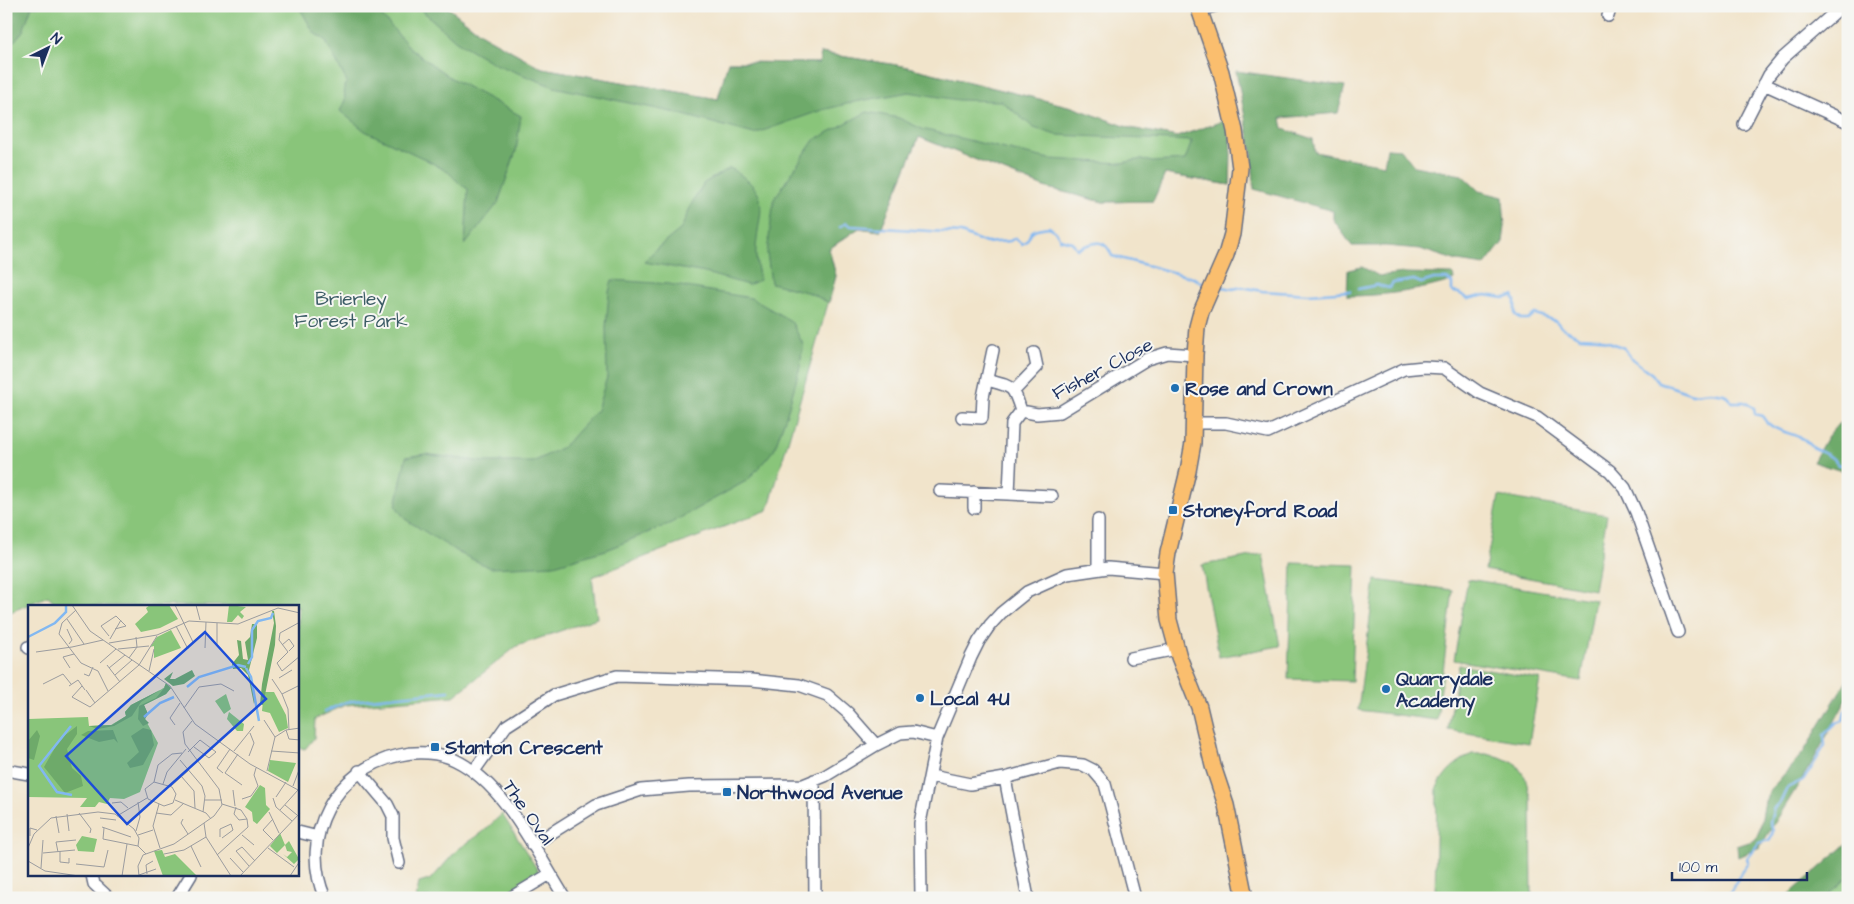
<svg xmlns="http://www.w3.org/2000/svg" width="1854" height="904" font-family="'Architects Daughter',sans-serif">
  <rect width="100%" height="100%" fill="#f6f6f2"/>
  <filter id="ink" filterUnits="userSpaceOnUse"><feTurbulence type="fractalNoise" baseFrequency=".02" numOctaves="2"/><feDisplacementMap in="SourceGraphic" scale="10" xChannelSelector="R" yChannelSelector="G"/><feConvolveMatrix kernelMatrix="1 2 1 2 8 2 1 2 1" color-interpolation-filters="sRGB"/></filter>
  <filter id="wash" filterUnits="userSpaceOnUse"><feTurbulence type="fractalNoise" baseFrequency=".0096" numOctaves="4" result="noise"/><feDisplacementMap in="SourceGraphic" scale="20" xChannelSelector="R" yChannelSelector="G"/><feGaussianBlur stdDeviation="1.12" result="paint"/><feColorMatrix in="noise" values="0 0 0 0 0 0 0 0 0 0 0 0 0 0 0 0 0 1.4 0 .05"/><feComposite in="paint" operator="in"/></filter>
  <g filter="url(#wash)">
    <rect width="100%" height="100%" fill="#f1e4cb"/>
    <path fill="#89c57a" stroke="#527a6c" d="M6,6H446L483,35L542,68L718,99L728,62L819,63L821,53L903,66L1072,107L1130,128L1177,137L1229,119L1230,185L1165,174L1153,201L1103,202L1044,187L919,137L880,231L859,228L829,249L836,276L768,510L592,577L597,618L517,646L454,696L345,705L315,719L314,738L305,749L298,747V606H59L48,596L6,614Z
      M1499,496L1607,515L1594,590L1485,570Z
      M1263,554L1280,646L1219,657L1202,565Z
      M1292,563L1356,565L1352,681L1288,679Z
      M1468,579L1595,600L1581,681L1454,660Z
      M1375,580L1453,590L1437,720L1358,710Z
      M1459,665L1540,679L1529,743L1448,730Z
      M1472,754H1486L1500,757L1516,764L1525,777L1531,797L1532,898H1435L1437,787C1447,770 1454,764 1472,754Z
      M502,814L539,872V875L502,898H416L419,883L429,880L435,875L457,850L483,832Z
      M1848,877V898H1825Z"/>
    <path fill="#6eaa6a" stroke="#446c64" d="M6,6H32L23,31L6,51Z
      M296,6H373L412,50L451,78L521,116L516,151L498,203L465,245L468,189L460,184L448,172L425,159L365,131L340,111L345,100L344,86L347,82L325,40L314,33L302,12Z
      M417,6H446L483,35L542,68L718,99L728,62L819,63L821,53L903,66L1072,107L1130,128L1177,137L1229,119L1231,155L1230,185L1165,174L1153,201L1103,202L1044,187L919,137L880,231L859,228L829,249L836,276L829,303L810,293L771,283L767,253L774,199L814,140L867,112L899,118L922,129L1018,152L1050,159L1122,163L1142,159L1152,162L1185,160L1192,141L1056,135L1034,128L1001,101L958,100L909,92L855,102L822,110L754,134L676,113L554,87L495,64L456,41Z
      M1236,71L1345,86L1338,113L1281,118L1283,129L1313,139L1315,152L1384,165L1387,148L1401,149L1414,166L1462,175L1479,191L1503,197L1505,227L1503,242L1485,265L1457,261L1420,249L1386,246H1352L1333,219V211L1254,189L1252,153Z
      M730,168C774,195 759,207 756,248C755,258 758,270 760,280L748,285L705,273L644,262L655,250L681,229L692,203L704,183Z
      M1362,267L1379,276L1404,273L1453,274L1454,280C1421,291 1382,296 1347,296L1348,270Z
      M612,280L669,284L751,298L791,321L803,344L800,367L787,413L774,450L748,480L671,523L606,550L554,565L491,568L459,553L405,519L396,506L406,457L425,454L484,462H533L563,447L597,410L607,377L606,327L609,292Z
      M1839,423H1848V473L1813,462L1827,437Z
      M1848,678V697L1813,761L1760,847L1738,857L1737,846L1755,840L1760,829L1765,801L1771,789L1803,753Z
      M1848,843V877L1825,898H1785Z"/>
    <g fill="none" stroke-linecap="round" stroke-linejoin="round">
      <path stroke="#82b8f1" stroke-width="2.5" d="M840,227L846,223L851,226L961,233L986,243L1010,241L1015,238L1022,244C1036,236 1021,230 1049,227L1056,232L1060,239L1072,242L1077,249C1092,244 1104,235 1112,256L1194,278L1202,283L1207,284
        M1217,286L1233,289L1242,287L1262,291L1309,294L1350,291
        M1358,289L1377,285L1389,288L1393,283L1414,280L1421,283L1434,279H1447L1452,283V292L1459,293L1468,299L1486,295L1504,298L1513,296L1515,301V315L1521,319H1528L1535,314L1556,321L1562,328L1580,337L1599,338L1624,348L1632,359L1652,374L1658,382L1692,394L1711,392L1724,394L1732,402H1744L1754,408L1755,414L1762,416C1772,432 1788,431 1803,439C1807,441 1808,445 1812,447C1821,453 1832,454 1838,465L1848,464
        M324,712L346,702L369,699L449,691
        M1727,898L1742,871L1748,863L1747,858L1759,843L1769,840L1771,837L1773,831L1770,822L1774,808L1781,801L1787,788L1803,780L1809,772L1825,745L1824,735L1836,723L1843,721L1845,711L1848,709"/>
    </g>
  </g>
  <g filter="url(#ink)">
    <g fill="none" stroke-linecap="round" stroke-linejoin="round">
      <defs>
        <path id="minor" d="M1199,10L1215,6
          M1608,16L1611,6
          M1764,84L1848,122
          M1744,124L1769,75L1783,58L1842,6
          M987,380C1013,387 1013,385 1021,411
          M1014,391L1037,367L1034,353
          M962,417L982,418L983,397L993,350
          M1195,423H1226L1268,432L1404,369L1424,367L1444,368L1480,393L1537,417L1610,471L1625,488L1636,512L1678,632
          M940,491L1052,496
          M1009,494L1012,423L1021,411L1037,414L1060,412L1147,359L1167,353L1195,355
          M974,508V492
          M1098,520V569
          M28,647L29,648
          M1131,658L1177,649
          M6,770L29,774
          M359,771L387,804L393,816V838L399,863
          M474,771L506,726L554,695L617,676L752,680L799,685L827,695L848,713L876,745
          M931,776L970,784L1005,778L1060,763L1083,765L1093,770L1105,784L1135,898
          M1005,778L1028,898
          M814,780L815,898
          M298,832L318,837
          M532,845L596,805L641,790L689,786L803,785L825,776L876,745L900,733L913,732L937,738
          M92,875L94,884L109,898
          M177,898L191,875
          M325,898C298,836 335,769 400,755C417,751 439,752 455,760C505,784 536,852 565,898
          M510,898L550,874
          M921,898L920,823L937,738L971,657L979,641L990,625L1001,613L1027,592L1067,574L1108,568L1165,573"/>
        <path id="major" d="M1198,6L1221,72L1235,131L1240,168L1232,234L1226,255L1201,312L1197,327L1195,355L1193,443L1188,471L1168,553L1165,573L1169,620L1179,657L1199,707L1213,766L1226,805L1245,898"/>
      </defs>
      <use href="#minor" stroke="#666e84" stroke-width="14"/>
      <use href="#major" stroke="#666e84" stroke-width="18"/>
      <use href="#minor" stroke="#fff" stroke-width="11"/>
      <use href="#major" stroke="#fabe6e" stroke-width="15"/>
    </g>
  </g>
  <g fill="#1f6fb2" stroke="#f6f6f2" stroke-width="2">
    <circle cx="1175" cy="388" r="5"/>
    <rect x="1168" y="505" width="10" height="10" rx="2.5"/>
    <circle cx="1386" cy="689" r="5"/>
    <circle cx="920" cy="698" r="5"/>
    <rect x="430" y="742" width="10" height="10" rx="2.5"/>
    <rect x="722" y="787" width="10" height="10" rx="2.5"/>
  </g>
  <g text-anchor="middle" stroke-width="4" stroke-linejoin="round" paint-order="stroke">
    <g font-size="19" fill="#3c5c66" stroke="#f6f6f2">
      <text x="351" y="305">Brierley<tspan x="351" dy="22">Forest Park</tspan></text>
    </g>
    <g font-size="19" fill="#1b2f5e" stroke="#f6f6f2">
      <text transform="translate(1102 368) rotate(-28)" y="7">Fisher Close</text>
      <text transform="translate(529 812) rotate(55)" y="7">The Oval</text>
    </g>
    <g font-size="19" font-weight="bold" fill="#1b2f5e" stroke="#f6f6f2" text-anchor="start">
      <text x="1185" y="395">Rose and Crown</text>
      <text x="1183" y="517">Stoneyford Road</text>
      <text x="1396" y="685">Quarrydale<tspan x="1396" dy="22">Academy</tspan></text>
      <text x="930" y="705">Local 4U</text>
      <text x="445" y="754">Stanton Crescent</text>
      <text x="737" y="799">Northwood Avenue</text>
    </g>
  </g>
  <g transform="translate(28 605)">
    <rect width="271" height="271" fill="#f1e4cb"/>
    <path d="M122,0H141L150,14L132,23L113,27L107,19L120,7L118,3ZM201,0L218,2L212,7L216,11L214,14L210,10L204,17H199ZM143,25L153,43L126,53V41L122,42L129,32ZM138,78L143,83L138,89L116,100L120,109L117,114L130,138L112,187L96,194L82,193L79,199L71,197L67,202H52L59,193L0,192V114L60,112L61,121L83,120L98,111L97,107L103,100L136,83ZM236,87H246L258,110L260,123L251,127L242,108L234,106ZM198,89L203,104L196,109L187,96ZM201,107L216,119L215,126H209L199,114ZM242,155L268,158L260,177L240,166ZM232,180L237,183L238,200L242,204L229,219L225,216L224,207L217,202ZM252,228L257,240L249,248L242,241ZM54,231L69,234L66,247L50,246L48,240ZM261,236L271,254L266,259L255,249L259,252L264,247L259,246L257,240ZM134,245L137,252L147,249L169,271H135L126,246Z" fill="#89c57a"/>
    <path d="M244,6H246L248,21L247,40L235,100L232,99L234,79L246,18ZM224,19H229V33L221,65L227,96L226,99L220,70L213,63L205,64L204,59L211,50L209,35L213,36L215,54L220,55L217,37L222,32ZM164,65L167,71L156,79L145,81L136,74L145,67L142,74H147ZM138,78L143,83L138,89L116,100L120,109L117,114L121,118L115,121L110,114L111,101L128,93L137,82L113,97L104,111L86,121L70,124L61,121L84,120L98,111L97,107L103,100L136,83ZM49,121V129L39,144L44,163L53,171L55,181L37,188L16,162L32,134ZM115,123L123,125L126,140L115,160L102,163L99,158L111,147L103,131ZM9,125L12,131L6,155L0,153V136ZM85,125L90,138L86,134L71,137L53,130L60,126Z" fill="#6eaa6a"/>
    <path fill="none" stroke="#82b8f1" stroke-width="2.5" d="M0,32L27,18L38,7V0M220,59L224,52V25L230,16L243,13L245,8M218,63L223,72L231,116M159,82L171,72L210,60L218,62M116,112L132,98L146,92M43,121L11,161L29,187L44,190"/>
    <path fill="none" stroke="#9b9c9f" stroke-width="1" d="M44,0L62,26L142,81L167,119L222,159L272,186M147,0L165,37M168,0L172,15M48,5L34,18L31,29L53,58L70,66L80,86M39,14L56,39M272,17L252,28L251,35L260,47L249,58L254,66L272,51M148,21L160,44M39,24L44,35L41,39M81,31L73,21L88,11L98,21L87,24M82,34L93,15M81,38L129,30L161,16L210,19L250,3L272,8M189,39V18M254,40L261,34L266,41L261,46M44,42L75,35M177,43L178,17M90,44L121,41M8,47L44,42M101,53L109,42L108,32M72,58L88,44M79,60L92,77M42,63L35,52L46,49M81,63L97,50M121,66L126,44M56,69L61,71L65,62M87,70L104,55M251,73L264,65M244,74L254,89M15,79L35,69L43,79M41,81L50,75L57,85M54,81L44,92L62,102L111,60L129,31M58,85L67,98M156,103L171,82L193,79L206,86M236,115L247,132M147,120L142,113L152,98M258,125L261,134L272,135M261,125L260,104L254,89L272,80M206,146L226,121M243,146L272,148M160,147L172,135L188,147L181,153L166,142M210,149L197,168L214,180M221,151L226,138L222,128M152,155L174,181L177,191L175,207M239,166L247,132L258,125L272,123M195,168L189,163L202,144M153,171L166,186L167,203M126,177L144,182L148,189L145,198L136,201L120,194L117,184ZM126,177L130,160L144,149L154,148M135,179L139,167L158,144M143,181L161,165M265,181L271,165M205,185L207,201M248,192L258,177M245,193L248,202L264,216M214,194L223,191L230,181L226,170L228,163M147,195L178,208L183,214M177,195H194M84,198L93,197L100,203M131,199L125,221L132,243M257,200L269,210M208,202L206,209L211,215L219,214M252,205L270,185M241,207L251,228M51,208L63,224L62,228M128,208L143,210L156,198M39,209L41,226M28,211L31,228M89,211L119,193M72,213L88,215M155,214L153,218L160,229M245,214L235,225L245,235M176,218L178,232L203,271M74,222L103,232M76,223L75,234L110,241L118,249M108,226L112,212L110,197M110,230L125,225M214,230L226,240M2,231V223L9,225M192,232V224L203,219L205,225L194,233M163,241L173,262M0,243L6,229L23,213L70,207L87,209L106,224L111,233L110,241M240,243L266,262M32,246V257L41,258V253M30,247L28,237L48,235M15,248L47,245M136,249L156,245L178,232M189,250L220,222L219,214L213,205L194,199M202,253L215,267M0,256L17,266L51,271M48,259L76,262L80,245M221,261L208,246L214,242L227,256M13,263L15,235M119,269L118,260L125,256M111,270L128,264M94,271L99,239M111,271L110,261L115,250L146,239L186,211L194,200L191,184L157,139L155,127L164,116M212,271L272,208M262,271L272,256"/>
    <path fill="#1d4ed8" fill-opacity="0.15" stroke="#1d4ed8" stroke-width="2.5" d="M177,27L238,94L99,219L38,151Z"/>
    <rect width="271" height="271" fill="none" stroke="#1b2f5e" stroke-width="2.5"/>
  </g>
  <rect width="1854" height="904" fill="none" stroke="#f6f6f2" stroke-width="25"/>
  <g transform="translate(48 48) rotate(42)" stroke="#f6f6f2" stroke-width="4" paint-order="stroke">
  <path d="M0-4L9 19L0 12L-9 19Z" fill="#1b2f5e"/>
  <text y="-8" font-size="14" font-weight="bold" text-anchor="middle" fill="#1b2f5e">N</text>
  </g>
  <path d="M1672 872v8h135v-8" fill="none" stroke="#1b2f5e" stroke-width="2.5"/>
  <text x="1679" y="872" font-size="15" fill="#1b2f5e" stroke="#f6f6f2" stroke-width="4" paint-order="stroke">100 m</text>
</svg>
